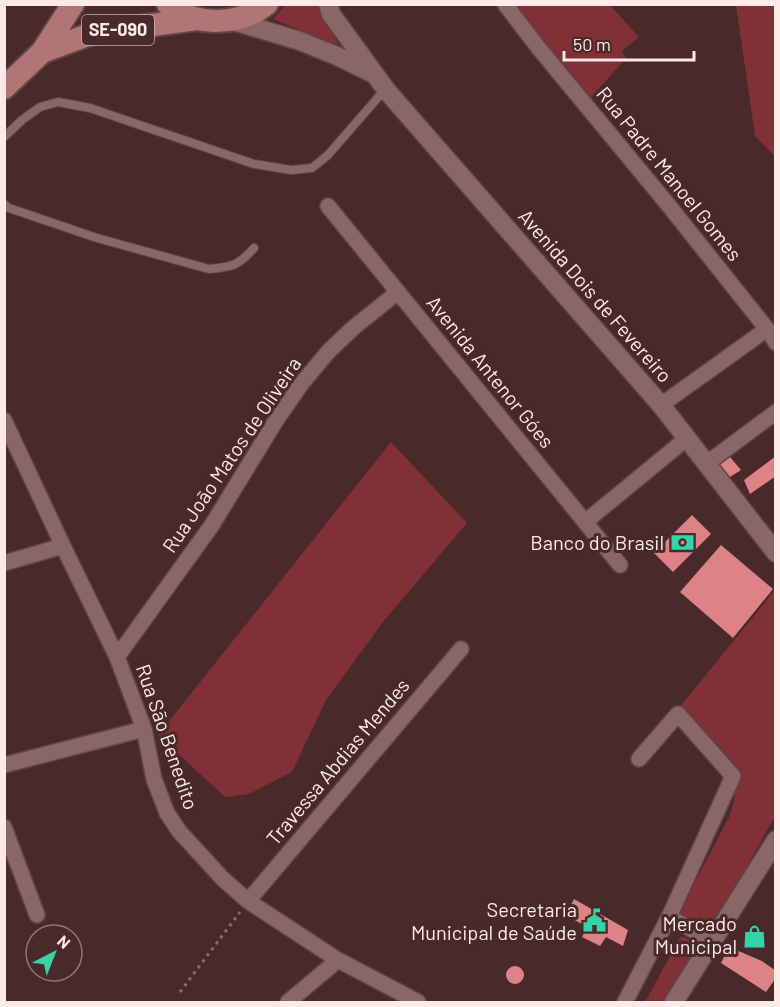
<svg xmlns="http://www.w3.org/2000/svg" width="780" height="1007" font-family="Barlow,sans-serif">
  <rect width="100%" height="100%" fill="#49292a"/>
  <path fill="#813035" d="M285,5H319L339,46L273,19Z
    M512,5H610L639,37L622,51L626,58L589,100Z
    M736,5H775V156L755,136Z
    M391,442L467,523L383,622L326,700L292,772L249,794L225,797L158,735Z
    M775,590V816L711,931L678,914L729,817L734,801L736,775L678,709Z
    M681,936L699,944L665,1002H645Z"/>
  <path fill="#de8385" d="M776,456V476L750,494L744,480Z
    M730,457L741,470L722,482L713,469Z
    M692,515L711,534L673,572L654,553Z
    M721,545L773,589L733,638L680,592Z
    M574,899L628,930L623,946L606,937L600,946L582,937L587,927L566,915Z
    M729,947L762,961L776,971V978L766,992L721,963Z
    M506 975a9 9 0 1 1 18 0a9 9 0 1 1-18 0Z"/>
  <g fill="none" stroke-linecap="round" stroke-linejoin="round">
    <defs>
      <path id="service" d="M4,137L22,120L40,107L58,102L90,108L254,164L291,170L312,168L328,155L381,94L386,92
        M4,204L9,208L97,238L209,269C232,267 238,266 254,248"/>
      <path id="minor" d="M505,4L537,46L670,207L767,329L776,343
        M328,206L620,565
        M661,405L767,329
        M4,420L63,546L117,657L144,729L154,779L167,813L179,831L223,879L248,901L338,960L418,1002
        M706,464L776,412
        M585,522L686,439
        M4,563L63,546
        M117,657L212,525L275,422L302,383L328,352L353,328L398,292
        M4,765L144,729
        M4,827L37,915
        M248,901L461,649
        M669,917L712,941
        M288,1002L338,960
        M625,1002L669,917L733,776L678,714L639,759"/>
      <path id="tertiary" d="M328,4L331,14L387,91L661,405L776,553
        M230,20L300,41L337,56L374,74
        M674,1002L776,840"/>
      <path id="primary" d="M168,4C194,27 240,26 267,4
        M42,52L93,33L197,19
        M4,88L42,52L73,4"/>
    </defs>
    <use href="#service" stroke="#604546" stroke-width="10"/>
    <use href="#minor" stroke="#604546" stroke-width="18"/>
    <use href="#tertiary" stroke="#604546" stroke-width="21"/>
    <use href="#primary" stroke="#604546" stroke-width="26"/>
    <path stroke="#896d6d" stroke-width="3" stroke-dasharray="3 4.5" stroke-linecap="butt" d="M180,992L240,912"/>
    <use href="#service" stroke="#8a6666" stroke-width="8"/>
    <use href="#minor" stroke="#8a6666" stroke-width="15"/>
    <use href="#tertiary" stroke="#8a6666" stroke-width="18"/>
    <use href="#primary" stroke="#b27576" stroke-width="22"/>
  </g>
  <defs>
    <symbol id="bank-bare" viewBox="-9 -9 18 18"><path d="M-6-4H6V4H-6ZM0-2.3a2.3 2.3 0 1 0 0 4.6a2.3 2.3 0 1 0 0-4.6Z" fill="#34d4a7" stroke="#49292a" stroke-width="2.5" paint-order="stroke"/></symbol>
    <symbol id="civic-bare" viewBox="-9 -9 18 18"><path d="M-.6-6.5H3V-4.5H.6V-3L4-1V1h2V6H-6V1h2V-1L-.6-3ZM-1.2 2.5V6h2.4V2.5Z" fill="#34d4a7" stroke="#49292a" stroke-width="2.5" paint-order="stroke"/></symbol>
    <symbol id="shop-bare" viewBox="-9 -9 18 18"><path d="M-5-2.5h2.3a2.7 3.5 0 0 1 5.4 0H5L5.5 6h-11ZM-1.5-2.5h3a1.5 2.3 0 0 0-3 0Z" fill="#34d4a7" stroke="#49292a" stroke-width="2.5" paint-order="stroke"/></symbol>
  </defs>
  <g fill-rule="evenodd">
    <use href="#bank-bare" x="666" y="526" width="33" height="33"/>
    <use href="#civic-bare" x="578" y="904" width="33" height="33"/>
    <use href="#shop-bare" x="738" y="920" width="33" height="33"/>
  </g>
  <g text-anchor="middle" stroke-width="6" stroke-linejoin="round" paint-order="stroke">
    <rect fill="#49292a" stroke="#c8afb0" stroke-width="1.5" x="82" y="15" width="72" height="30" rx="4.5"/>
    <g font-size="18" font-weight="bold" fill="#ffe9e9">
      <text x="118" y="36">SE-090</text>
    </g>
    <g font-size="20" fill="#ffe9e9" stroke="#49292a">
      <text transform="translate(669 174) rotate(51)" y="7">Rua Padre Manoel Gomes</text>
      <text transform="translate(595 296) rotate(49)" y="7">Avenida Dois de Fevereiro</text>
      <text transform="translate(490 372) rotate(51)" y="7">Avenida Antenor Góes</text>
      <text transform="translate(232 455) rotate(-56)" y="7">Rua João Matos de Oliveira</text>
      <text transform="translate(167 737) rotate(71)" y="7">Rua São Benedito</text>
      <text transform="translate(338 762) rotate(-50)" y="7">Travessa Abdias Mendes</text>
    </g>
    <g font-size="20" fill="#ffe9e9" stroke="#49292a" text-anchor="end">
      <text x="664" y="550">Banco do Brasil</text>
      <text x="577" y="917">Secretaria<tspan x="577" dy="23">Municipal de Saúde</tspan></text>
      <text x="737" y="931">Mercado<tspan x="737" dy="23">Municipal</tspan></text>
    </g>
  </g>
  <rect width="780" height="1007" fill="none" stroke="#ffe9e9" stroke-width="12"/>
  <g transform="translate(54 953) rotate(42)"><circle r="28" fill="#49292a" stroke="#927676" stroke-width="1.5"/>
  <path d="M0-4.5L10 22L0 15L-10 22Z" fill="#34d4a7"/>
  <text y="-9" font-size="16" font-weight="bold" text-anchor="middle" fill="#ffe9e9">N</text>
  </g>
  <path d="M564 51v9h130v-9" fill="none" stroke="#ffe9e9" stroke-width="3"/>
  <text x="573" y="51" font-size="18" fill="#ffe9e9" stroke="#49292a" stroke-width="4.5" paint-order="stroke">50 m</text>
</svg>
